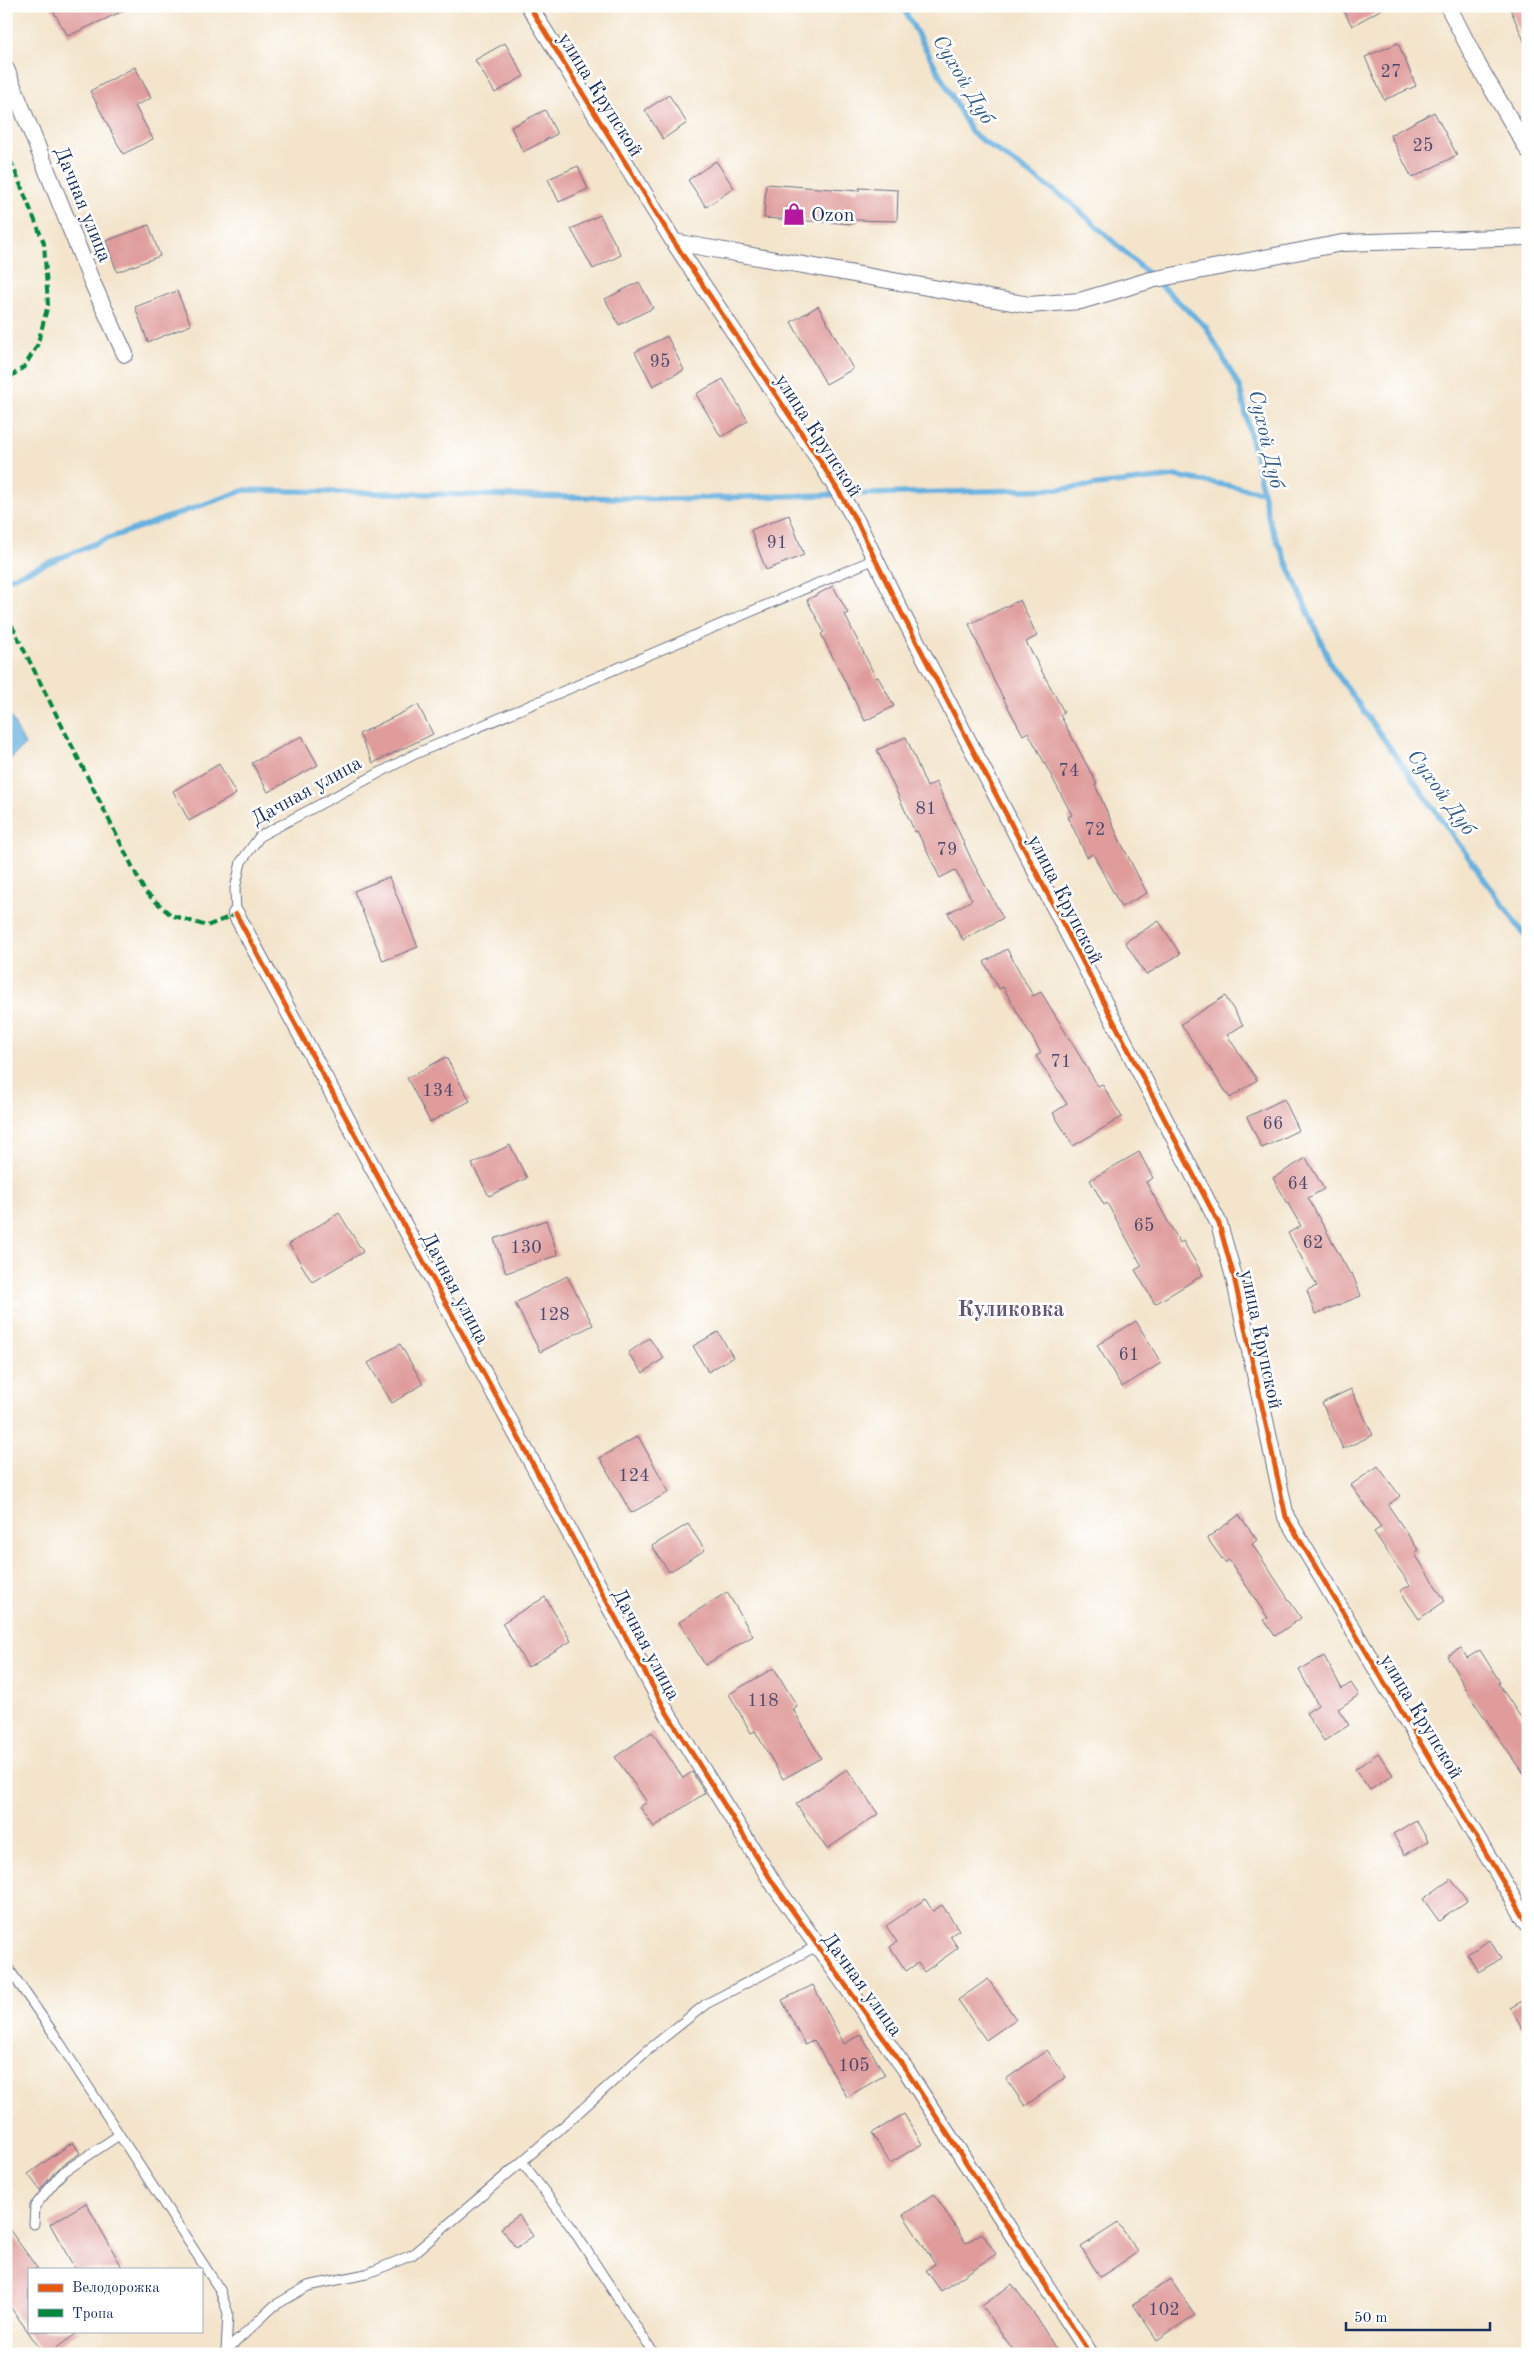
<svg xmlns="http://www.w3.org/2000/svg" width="1534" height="2360" font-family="'Old Standard TT',serif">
  <rect width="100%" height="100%" fill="#fff"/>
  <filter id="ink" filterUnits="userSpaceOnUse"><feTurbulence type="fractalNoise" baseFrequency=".02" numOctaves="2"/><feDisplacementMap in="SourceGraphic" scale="10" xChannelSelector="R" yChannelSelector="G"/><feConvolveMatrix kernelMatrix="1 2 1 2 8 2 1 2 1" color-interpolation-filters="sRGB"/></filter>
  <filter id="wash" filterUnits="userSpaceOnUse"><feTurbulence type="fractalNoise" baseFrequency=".0096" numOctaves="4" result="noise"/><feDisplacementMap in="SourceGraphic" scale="20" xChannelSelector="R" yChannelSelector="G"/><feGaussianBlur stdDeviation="1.12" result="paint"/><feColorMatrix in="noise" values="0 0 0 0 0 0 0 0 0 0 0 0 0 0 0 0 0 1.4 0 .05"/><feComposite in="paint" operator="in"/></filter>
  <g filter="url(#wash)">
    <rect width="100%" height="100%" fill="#f3e4cb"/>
    <path fill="#67b1df" stroke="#41709e" d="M6,707L25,745L6,764Z"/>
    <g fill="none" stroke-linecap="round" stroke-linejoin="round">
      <path stroke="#67b1df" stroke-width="5.5" d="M902,6L972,133L1070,202L1206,327L1240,388L1270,524L1332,667L1528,940
        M6,580L109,538L245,490L667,499L1062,489L1176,476L1263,492"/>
    </g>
    <g id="blocks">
      <path fill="#df9c9b" d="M50,6H134L68,36Z
        M1341,6H1387L1352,26Z
        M1509,6H1528V50Z
        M505,43L524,76L495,93L475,60Z
        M1398,43L1416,86L1384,100L1365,57Z
        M135,67L151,98L135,106L153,139L123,154L90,91Z
        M669,95L687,123L663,139L645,110Z
        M545,110L557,134L523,152L511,127Z
        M1434,112L1457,155L1412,178L1390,135Z
        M716,161L734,188L706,207L688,180Z
        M578,166L588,189L559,202L548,179Z
        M766,184L859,191V188L898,190L897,221L854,220V224L764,218Z
        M600,215L621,255L593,269L571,229Z
        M149,225L160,256L117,272L106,241Z
        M639,282L653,308L619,325L605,299Z
        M177,291L191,325L148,342L135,307Z
        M818,306L853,369L826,384L791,322Z
        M667,336L684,370L653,386L635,352Z
        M723,379L748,421L721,437L696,394Z
        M789,515L804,555L766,570L751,530Z
        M833,586L848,613L845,615L876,678L878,677L894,706L865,721L821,634L824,632L807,600Z
        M1020,600L1037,636L1026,642L1064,712L1060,715L1097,784L1095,785L1120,841L1147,893L1121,907L1093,854L1087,857L1068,817L1072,815L1028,732L1023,735L994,681L969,624Z
        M418,705L433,734L373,763L359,734Z
        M302,736L318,765L268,792L252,763Z
        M906,737L927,787L936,782L972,861L1003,918L963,940L948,913L972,900L955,870L940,878L917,831L915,832L877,750Z
        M219,764L236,794L189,821L173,791Z
        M389,877L418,947L383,961L354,891Z
        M1159,921L1180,954L1146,975L1125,942Z
        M1007,949L1033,996L1041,992L1098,1086L1102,1084L1122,1117L1073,1146L1053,1113L1067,1104L1036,1056L1041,1053L1003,987L999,989L984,962Z
        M1225,996L1243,1025L1227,1035L1257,1080L1230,1098L1181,1024Z
        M446,1057L470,1101L430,1122L407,1078Z
        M1284,1099L1299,1130L1262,1148L1247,1117Z
        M510,1145L527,1178L489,1196L472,1164Z
        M1139,1152L1153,1178L1146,1182L1180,1243L1183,1241L1203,1275L1155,1304L1135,1270L1142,1266L1107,1203L1104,1205L1090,1180Z
        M1306,1158L1324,1189L1308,1198L1350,1274L1352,1273L1361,1296L1315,1314L1307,1290L1317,1286L1288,1233L1301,1226L1273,1178Z
        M339,1213L363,1252L312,1282L289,1244Z
        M546,1220L558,1255L506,1273L494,1239Z
        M567,1276L593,1325L540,1352L515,1303Z
        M1136,1321L1161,1363L1122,1387L1097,1345Z
        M718,1332L733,1357L708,1372L693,1346Z
        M649,1338L664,1358L643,1373L628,1353Z
        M400,1344L423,1384L392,1403L368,1363Z
        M1351,1389L1373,1435L1343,1449L1322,1403Z
        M638,1436L669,1492L631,1513L600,1458Z
        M1378,1466L1400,1496L1388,1505L1419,1551L1415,1554L1445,1601L1419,1619L1400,1591L1410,1585L1374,1532L1381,1527L1351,1485Z
        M1239,1515L1257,1540L1252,1544L1301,1618L1275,1636L1264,1620L1268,1618L1229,1560L1225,1563L1207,1538Z
        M688,1524L705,1550L669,1572L652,1546Z
        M727,1592L753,1636L705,1665L679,1622Z
        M545,1597L571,1641L528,1667L502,1623Z
        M1461,1648L1467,1658L1480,1650L1500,1682L1498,1683L1528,1728V1781L1472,1699L1447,1656Z
        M1324,1656L1342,1689L1351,1683L1359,1695L1338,1709L1349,1725L1324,1741L1306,1713L1318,1705L1299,1670Z
        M774,1668L797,1706L793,1709L821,1758L783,1779L755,1731L751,1733L729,1694Z
        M652,1732L683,1778L692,1772L705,1793L654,1827L640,1807L647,1802L615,1757Z
        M1378,1753L1393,1775L1370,1790L1355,1769Z
        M847,1769L878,1814L827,1849L796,1804Z
        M1416,1820L1428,1841L1405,1855L1393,1834Z
        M1451,1879L1467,1901L1439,1921L1423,1899Z
        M925,1899L933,1911L942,1905L959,1930L950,1936L958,1948L924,1972L918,1963L906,1971L890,1947L897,1942L886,1926Z
        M1490,1940L1501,1959L1478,1972L1467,1954Z
        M988,1979L1016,2019L986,2040L958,2000Z
        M813,1985L844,2044L861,2034L885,2075L847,2097L814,2040L805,2045L782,2000Z
        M1528,1998V2037L1510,2008Z
        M1047,2050L1066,2077L1025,2106L1006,2079Z
        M904,2114L922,2144L890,2163L872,2133Z
        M73,2142L80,2153L57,2169L40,2190L28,2174Z
        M934,2194L966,2243L982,2233L996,2254L941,2291L926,2270L935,2264L903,2215Z
        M86,2203L123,2269H75L50,2224Z
        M519,2215L533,2236L516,2248L501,2228Z
        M1118,2223L1138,2252L1100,2277L1081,2247Z
        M6,2225L38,2269H29V2331H80L48,2354H44L6,2301Z
        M1171,2279L1195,2315L1157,2340L1133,2304Z
        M1012,2284L1037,2318L1059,2354H1016L982,2306Z"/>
    </g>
  </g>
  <g filter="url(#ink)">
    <use href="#blocks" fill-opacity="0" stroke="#676e84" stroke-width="1"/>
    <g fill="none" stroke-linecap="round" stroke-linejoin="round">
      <defs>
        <path id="service" d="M236,914L235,889L241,862L260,836L415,754L875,559
          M6,1965L54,2034L220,2290L228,2313L226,2352
          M522,2162L572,2228L654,2354
          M34,2224L35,2206L62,2173L119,2135
          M223,2354L274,2306L308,2286L366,2274L412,2255L559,2130L648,2050L706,2004L817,1946"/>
        <path id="minor" d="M529,6L674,242L820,461L857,522L899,608L1219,1224L1234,1277L1286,1517L1528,1924
          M1448,6L1478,65L1528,150
          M6,69L92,282L125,354
          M674,242L1029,305L1080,301L1151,280L1342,243L1528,237
          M236,914L667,1713L775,1886L906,2070L1090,2354"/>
      </defs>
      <use href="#service" stroke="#676e84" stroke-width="11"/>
      <use href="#minor" stroke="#676e84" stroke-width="18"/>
      <use href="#service" stroke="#fff" stroke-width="9"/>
      <use href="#minor" stroke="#fff" stroke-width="16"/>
      <path stroke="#00873e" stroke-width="4" stroke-dasharray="8 4" stroke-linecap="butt" d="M6,149L44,243L48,305L37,346L24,367L6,380
        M6,614L145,892L171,915L207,926L236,914"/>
      <defs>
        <path id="cycleway" d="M529,6L674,242L820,461L857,522L899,608L1219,1224L1234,1277L1286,1517L1528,1924
          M236,914L667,1713L775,1886L906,2070L1090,2354"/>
      </defs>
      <use href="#cycleway" stroke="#fff" stroke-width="8"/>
      <use href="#cycleway" stroke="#e8590c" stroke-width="5"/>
    </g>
  </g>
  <defs>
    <symbol id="shop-bare" viewBox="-9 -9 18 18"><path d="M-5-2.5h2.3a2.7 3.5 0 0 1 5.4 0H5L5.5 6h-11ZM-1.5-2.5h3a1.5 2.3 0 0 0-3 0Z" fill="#b5179e" stroke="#fff" stroke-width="2.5" paint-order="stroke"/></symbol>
  </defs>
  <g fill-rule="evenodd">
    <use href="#shop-bare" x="778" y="198" width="32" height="32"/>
  </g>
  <g text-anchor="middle" stroke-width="5" stroke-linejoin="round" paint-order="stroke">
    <g font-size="18" fill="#4c4a6d">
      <text x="1391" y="77">27</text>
      <text x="1423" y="151">25</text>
      <text x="660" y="367">95</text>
      <text x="777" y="548">91</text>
      <text x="1069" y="776">74</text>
      <text x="926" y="814">81</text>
      <text x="1095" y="835">72</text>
      <text x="947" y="855">79</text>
      <text x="1061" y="1067">71</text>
      <text x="438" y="1096">134</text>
      <text x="1273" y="1129">66</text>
      <text x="1298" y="1189">64</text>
      <text x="1144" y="1231">65</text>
      <text x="1313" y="1248">62</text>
      <text x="526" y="1253">130</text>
      <text x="554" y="1320">128</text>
      <text x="1129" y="1360">61</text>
      <text x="634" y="1481">124</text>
      <text x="763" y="1706">118</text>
      <text x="854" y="2071">105</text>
      <text x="1164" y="2315">102</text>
    </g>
    <g font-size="20" fill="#1b2f5e" stroke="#fff">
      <text transform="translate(601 94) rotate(58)" y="7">улица Крупской</text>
      <text transform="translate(84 204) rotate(68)" y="7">Дачная улица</text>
      <text transform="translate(819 435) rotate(57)" y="7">улица Крупской</text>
      <text transform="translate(306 790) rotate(-29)" y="7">Дачная улица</text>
      <text transform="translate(1066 899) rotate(63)" y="7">улица Крупской</text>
      <text transform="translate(456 1288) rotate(62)" y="7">Дачная улица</text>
      <text transform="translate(1262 1339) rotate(78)" y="7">улица Крупской</text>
      <text transform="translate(647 1644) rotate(62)" y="7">Дачная улица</text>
      <text transform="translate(1422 1716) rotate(59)" y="7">улица Крупской</text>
      <text transform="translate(863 1984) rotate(54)" y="7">Дачная улица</text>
    </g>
    <g font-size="20" fill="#1b2f5e" stroke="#fff" text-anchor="start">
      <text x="811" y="221">Ozon</text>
    </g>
    <g font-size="21" font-style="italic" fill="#365c8b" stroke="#fff">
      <text transform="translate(964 79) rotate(59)" y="7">Сухой Дуб</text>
      <text transform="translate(1267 439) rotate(77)" y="7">Сухой Дуб</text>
      <text transform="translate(1442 792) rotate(54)" y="7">Сухой Дуб</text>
    </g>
    <g font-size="22" font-weight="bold" fill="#605573" stroke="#fff">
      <text x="1011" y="1316">Куликовка</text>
    </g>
  </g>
  <rect width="1534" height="2360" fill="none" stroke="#fff" stroke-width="25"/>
  <rect x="28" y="2268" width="175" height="65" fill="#ffffff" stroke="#a4acbf"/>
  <rect x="38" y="2284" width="25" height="8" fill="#e8590c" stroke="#a4acbf"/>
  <text x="72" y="2292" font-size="15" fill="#1b2f5e">Велодорожка</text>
  <rect x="38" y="2309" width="25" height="8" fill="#00873e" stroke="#a4acbf"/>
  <text x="72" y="2318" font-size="15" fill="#1b2f5e">Тропа</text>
  <path d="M1346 2322v8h144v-8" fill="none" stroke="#1b2f5e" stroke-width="2.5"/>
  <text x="1354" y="2322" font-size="15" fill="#1b2f5e" stroke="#ffffff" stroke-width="4" paint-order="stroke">50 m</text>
</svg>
